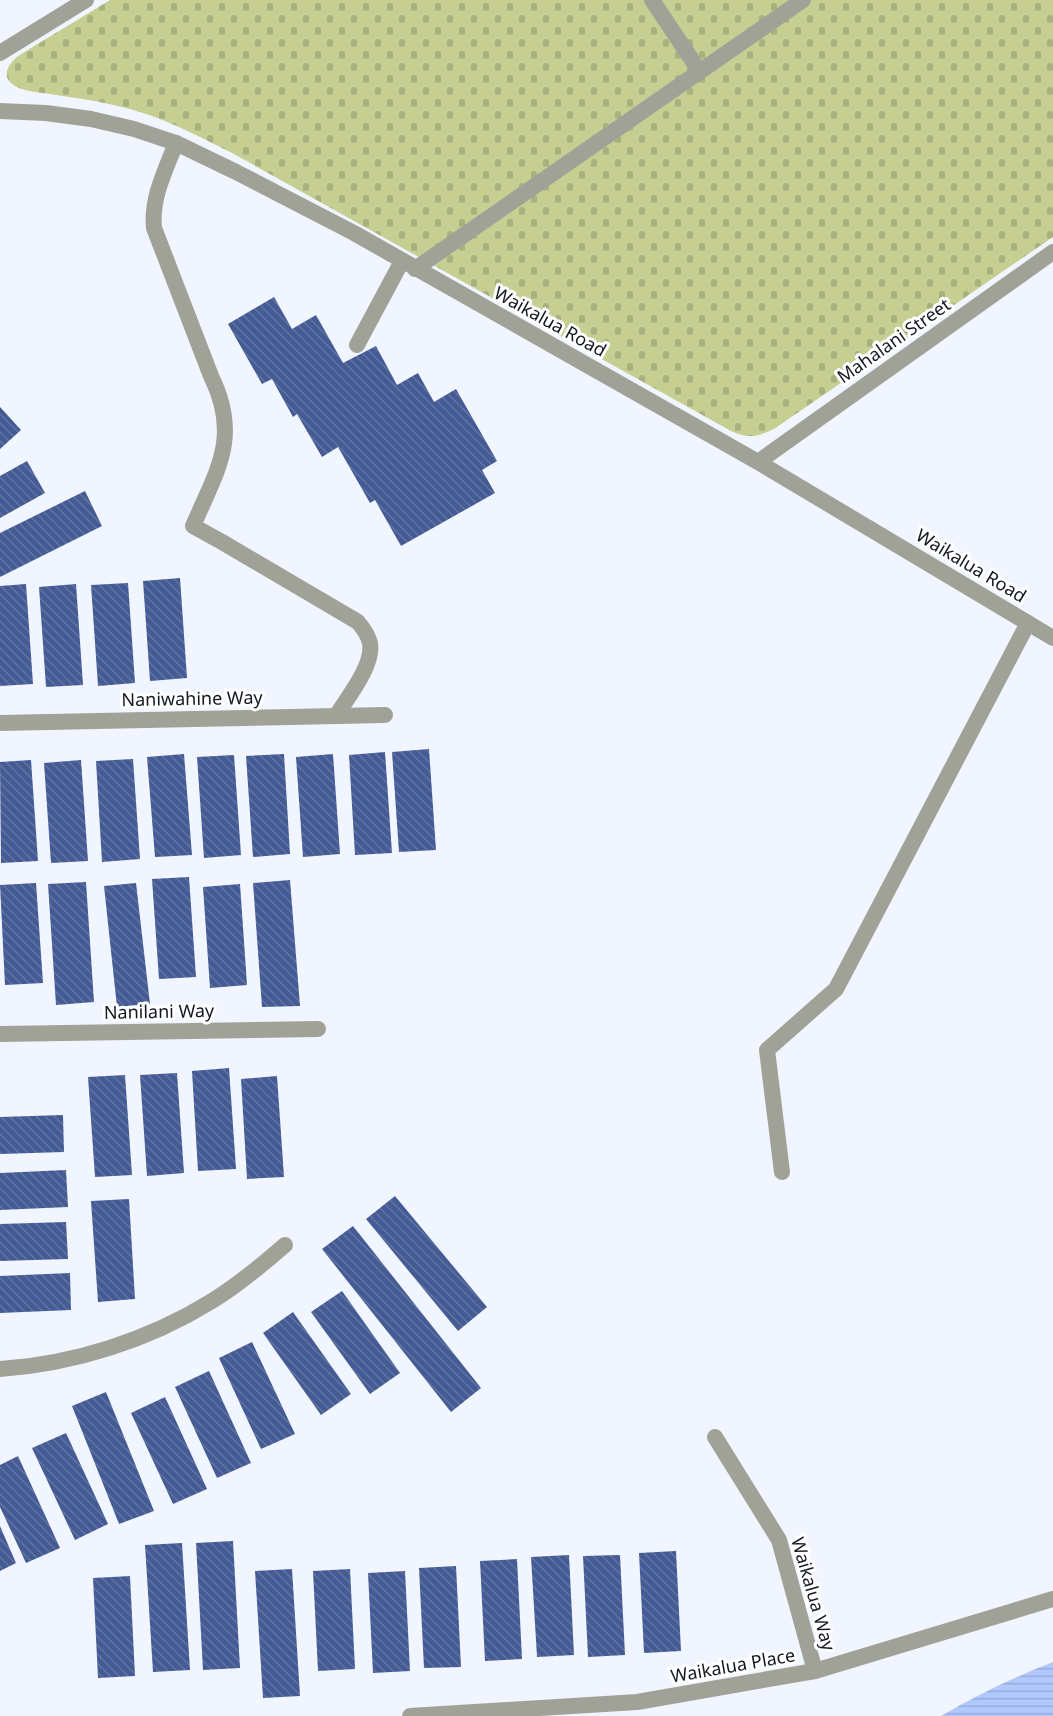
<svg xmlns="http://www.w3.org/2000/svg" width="1053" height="1716" font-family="'Noto Sans',sans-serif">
  <defs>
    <pattern id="cemetery-stones" width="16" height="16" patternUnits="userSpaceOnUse" patternTransform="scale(1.5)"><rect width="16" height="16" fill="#c6ce92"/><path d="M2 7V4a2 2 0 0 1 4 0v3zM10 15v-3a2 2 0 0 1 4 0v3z" fill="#a9b07e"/></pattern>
    <pattern id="water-rules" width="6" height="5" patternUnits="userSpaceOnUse" patternTransform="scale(1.5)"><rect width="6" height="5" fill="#b1c8fd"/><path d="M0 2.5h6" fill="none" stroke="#97abd9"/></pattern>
    <pattern id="building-back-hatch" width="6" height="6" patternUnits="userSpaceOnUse" patternTransform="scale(1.5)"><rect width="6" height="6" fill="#445b95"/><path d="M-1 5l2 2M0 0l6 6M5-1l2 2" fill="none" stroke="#61739f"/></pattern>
  </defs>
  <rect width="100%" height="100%" fill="#f0f5ff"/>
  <path fill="url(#cemetery-stones)" d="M110,0H1053V237L774,429C756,437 749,439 731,431L232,153C208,141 185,129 160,119C128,106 91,100 56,95C43,92 22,93 11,83C1,74 10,63 18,56Z"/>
  <path fill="url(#water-rules)" d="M1053,1662V1716H941C977,1695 1014,1677 1053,1662Z"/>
  <path fill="url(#building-back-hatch)" d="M274,297L292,329L316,315L343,363L376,346L397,385L418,373L434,402L456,389L497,461L482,470L495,493L401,546L375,500L370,503L338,447L322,457L297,414L293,417L272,379L262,384L228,324Z
    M0,407L21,430L0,449Z
    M27,461L45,493L0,518V476Z
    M85,491L102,526L0,577V533Z
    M180,578L187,678L150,681L143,581Z
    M128,583L135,683L98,686L91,585Z
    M26,584L33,684L0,686V586Z
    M76,584L83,685L46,687L39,587Z
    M429,749L436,850L399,852L392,752Z
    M385,752L392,853L355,855L349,755Z
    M184,754L192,855L155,857L147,757Z
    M284,754L290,854L253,857L246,756Z
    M333,754L340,854L303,857L296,757Z
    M234,755L241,855L204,858L197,757Z
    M133,759L140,859L102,862L96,761Z
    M31,760L38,861L1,863L0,762Z
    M81,760L88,861L51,863L44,763Z
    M189,877L196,977L159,979L152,879Z
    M290,880L300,1006L262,1007L253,883Z
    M86,882L94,1002L56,1005L48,884Z
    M36,883L43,983L5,985L0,885Z
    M136,883L150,1004L117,1007L104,886Z
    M240,884L247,985L210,988L203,887Z
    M229,1068L236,1169L198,1171L192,1071Z
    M177,1073L184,1173L147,1176L140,1075Z
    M125,1075L132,1175L95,1177L88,1077Z
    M277,1076L284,1177L247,1179L241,1079Z
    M63,1115L64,1152L0,1154V1117Z
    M66,1170L68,1207L0,1210V1173Z
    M395,1196L487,1307L458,1331L366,1219Z
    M129,1199L135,1299L98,1302L91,1201Z
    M66,1222L68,1259L0,1261V1224Z
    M353,1226L481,1388L451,1412L322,1249Z
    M70,1273L71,1310L0,1313V1276Z
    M342,1291L400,1373L370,1394L311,1312Z
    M293,1312L351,1394L321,1415L263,1333Z
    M252,1342L295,1434L261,1449L219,1358Z
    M209,1371L251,1463L217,1478L175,1387Z
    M106,1392L154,1511L119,1524L72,1406Z
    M165,1397L207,1489L173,1504L131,1413Z
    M66,1433L108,1524L75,1540L32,1448Z
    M18,1456L60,1548L26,1563L0,1507V1465Z
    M0,1526L16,1563L0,1571Z
    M233,1541L240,1668L203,1670L196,1543Z
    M182,1543L190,1670L153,1672L145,1545Z
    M676,1551L681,1651L644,1653L639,1553Z
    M569,1555L574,1655L537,1657L531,1557Z
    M620,1555L625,1655L588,1657L583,1556Z
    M517,1559L522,1659L485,1661L480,1561Z
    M456,1566L461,1667L424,1668L419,1568Z
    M292,1569L300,1696L263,1698L255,1571Z
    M350,1569L355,1669L318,1671L313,1571Z
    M405,1571L410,1671L373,1673L368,1573Z
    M130,1576L135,1676L98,1678L93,1578Z"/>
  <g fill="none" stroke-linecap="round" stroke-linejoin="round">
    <path stroke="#a1a297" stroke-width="16" d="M652,0L700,72
      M176,143C165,171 151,198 154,228L211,376C241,437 217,470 193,526L222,542L358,622C363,628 368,635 370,643C374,665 348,697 336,716
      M415,269L803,0
      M357,345L402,261
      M782,1172L767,1050L836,989L1028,623"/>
    <path stroke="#a1a297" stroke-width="16" d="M0,53L86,0
      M0,111L46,113L91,119L134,129L176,143L236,172L354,233L758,462L1053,638
      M758,462L1053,252
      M0,723L385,715
      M0,1034L318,1029
      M0,1369C74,1364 149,1340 212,1301C238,1285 262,1265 285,1245
      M715,1437L779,1540L815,1671
      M410,1716L637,1702L815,1671L1053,1599"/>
  </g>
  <g text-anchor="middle" stroke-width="6" stroke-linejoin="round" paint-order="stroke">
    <g font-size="18" fill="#141821" stroke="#fff">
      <text transform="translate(550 322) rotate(29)" y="6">Waikalua Road</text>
      <text transform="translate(894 341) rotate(-35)" y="6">Mahalani Street</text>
      <text transform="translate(971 566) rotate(31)" y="6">Waikalua Road</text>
      <text transform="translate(192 699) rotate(-1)" y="6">Naniwahine Way</text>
      <text transform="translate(159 1012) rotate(-1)" y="6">Nanilani Way</text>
      <text transform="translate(813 1594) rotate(74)" y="6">Waikalua Way</text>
      <text transform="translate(733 1666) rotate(-10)" y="6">Waikalua Place</text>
    </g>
  </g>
</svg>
